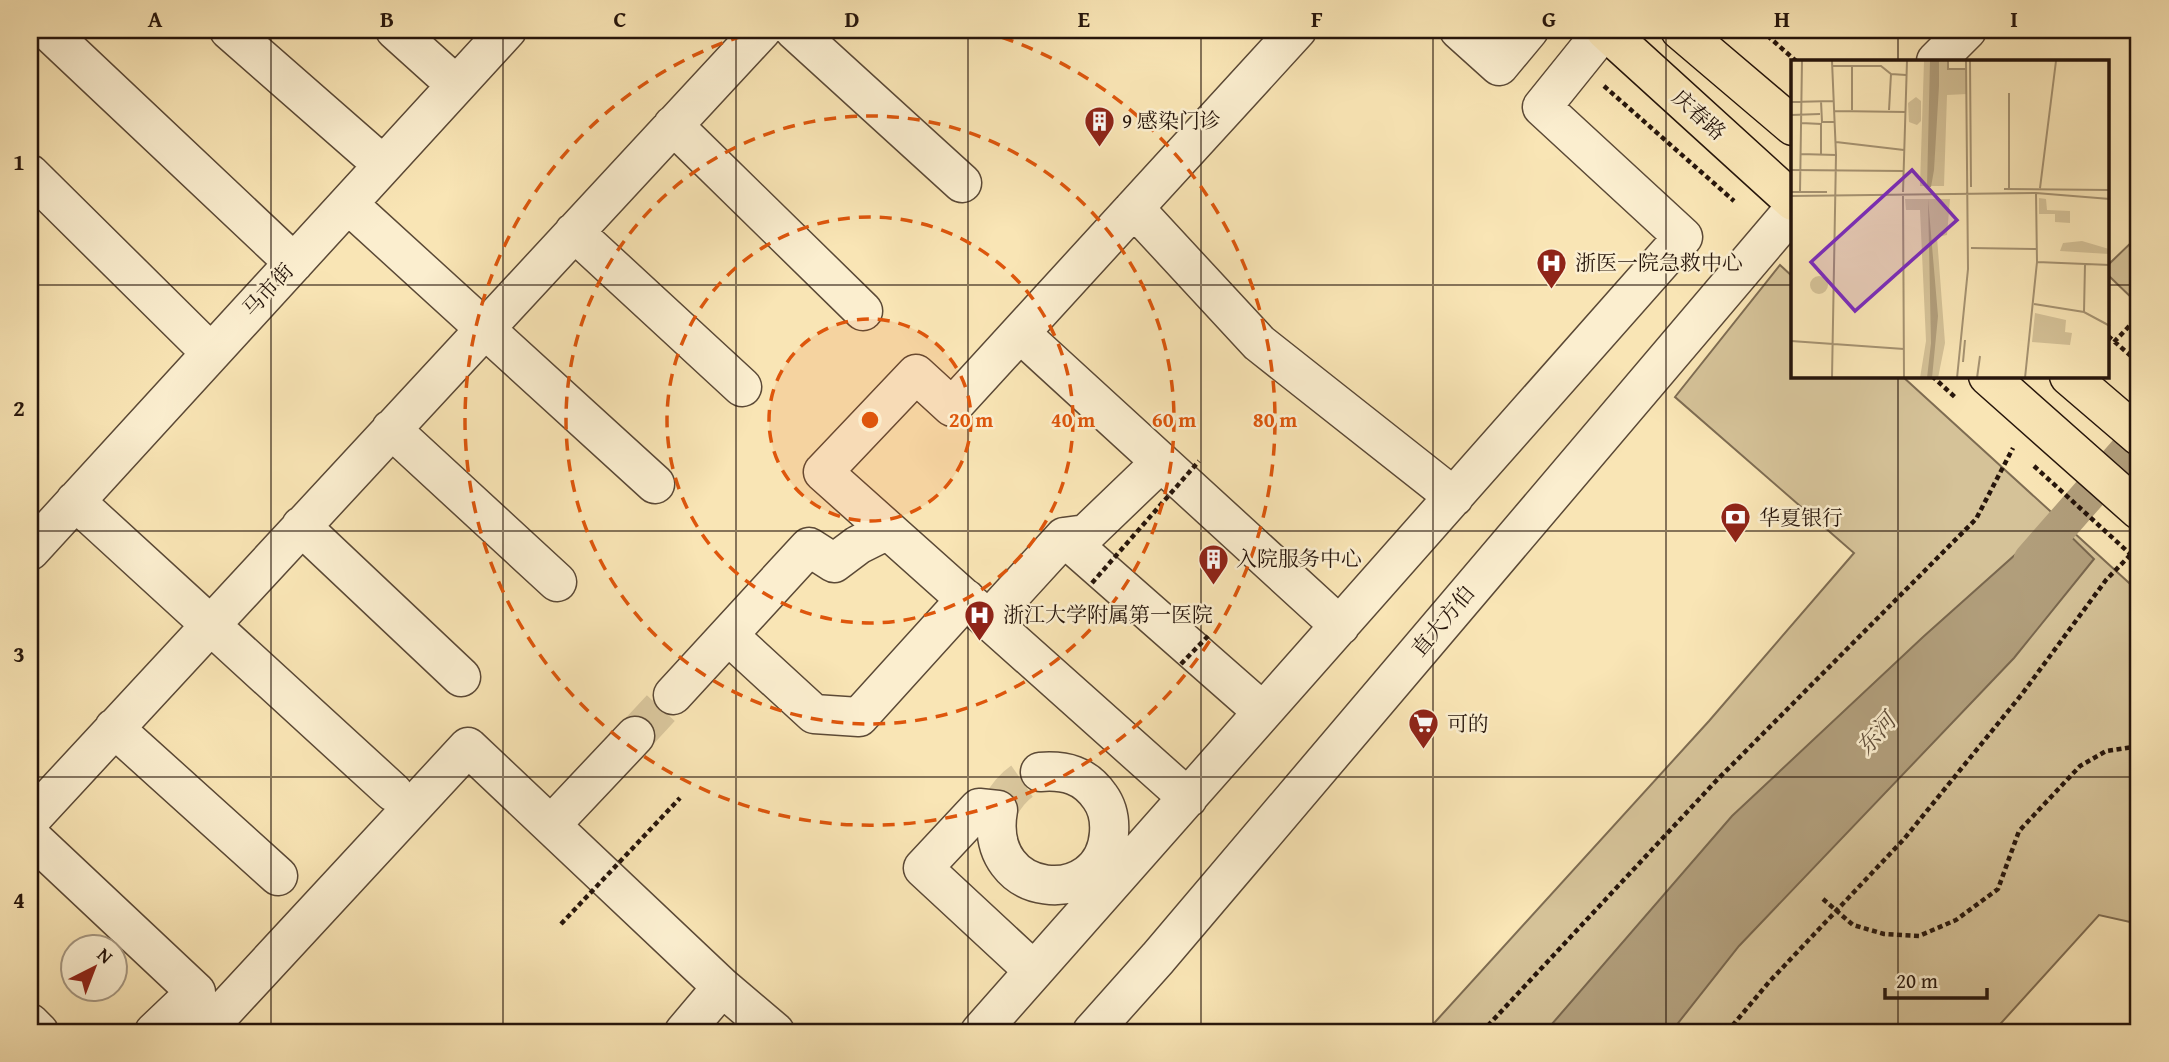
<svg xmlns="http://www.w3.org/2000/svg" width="2169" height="1062" font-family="'Gentium Book Plus','Noto Serif SC',serif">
  <rect width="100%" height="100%" fill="#f9e5b5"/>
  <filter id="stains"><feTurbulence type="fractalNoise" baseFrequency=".00286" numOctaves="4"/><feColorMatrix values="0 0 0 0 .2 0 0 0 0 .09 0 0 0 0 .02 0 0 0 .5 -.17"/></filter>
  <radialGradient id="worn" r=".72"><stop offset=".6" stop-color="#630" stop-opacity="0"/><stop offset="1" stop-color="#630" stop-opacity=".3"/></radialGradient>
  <path fill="#d5c298" stroke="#7e6c52" stroke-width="2" d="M2139,235V305L2108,275V265Z
    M1780,265L1793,277V376H1902L2139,592V924L2099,915L1993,1032H1426L1709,721L1854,553L1675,397Z"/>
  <path fill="#b19e7b" stroke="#79674e" stroke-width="2" d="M2054,520L2094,559L2014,658L1739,946L1671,1032H1545L1732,816L1923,637Z"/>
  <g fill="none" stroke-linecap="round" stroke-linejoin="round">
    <path stroke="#b19e7b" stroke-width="35" d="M2031,560L2139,437"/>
    <path stroke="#d9c69c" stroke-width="38" stroke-dasharray="38 19" stroke-linecap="butt" d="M635,736L673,695
      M998,810C1009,790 1019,780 1040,772"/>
    <defs>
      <path id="minor" d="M47,30L294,263
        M229,30L383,165
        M395,30L456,85
        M794,30L962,183
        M1459,30L1499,66L1529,30
        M1936,61L1967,30
        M673,125L863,311
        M30,174L211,353
        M348,204L655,484
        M1134,208L1259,343L1454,497
        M574,232L742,387
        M1020,333L1340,626
        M391,429L557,582
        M75,501L393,792
        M301,526L461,677
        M1064,537L1263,712
        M30,551L507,30
        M989,619L1064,537L1086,534L1161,462
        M729,636L814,714L859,717L966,599
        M673,695L809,547L834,563L858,545L888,530
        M114,728L278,876
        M1188,798L823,472L916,374L952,407L1297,30
        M30,820L762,30
        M551,825L635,736
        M30,836L196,992L154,1032
        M1034,971L923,868L979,808L998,810C982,901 1104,910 1109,833C1110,820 1108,808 1100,797C1085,775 1065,770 1040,772
        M30,1023L39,1032
        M204,1032L468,747L722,987L775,1032
        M684,1032L722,987
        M980,1032L1683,237L1542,107L1604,30
        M1092,1032L1158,958L1793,210"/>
      <path id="major" d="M1605,30L1793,201
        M1680,30L1793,126
        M1988,376L2139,510
        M2069,376L2139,436"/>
    </defs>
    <use href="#minor" stroke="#5b4936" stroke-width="41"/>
    <use href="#major" stroke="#26150b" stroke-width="41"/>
    <path stroke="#26150b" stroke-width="4.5" stroke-dasharray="5 3.5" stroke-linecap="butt" d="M1761,30L1796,61
      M1604,86L1734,201
      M2108,336L2139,363
      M2114,342L2139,316
      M1932,376L1957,399
      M1823,899L1853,925L1884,934L1919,936L1956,920L1998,889L2019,831L2080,766L2106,751L2133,747L2139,753
      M1482,1032L1715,782L1976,519L2013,448
      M1727,1032L1769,982L1904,839L2022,694L2106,580L2138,547"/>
    <use href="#minor" stroke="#fbeecf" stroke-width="38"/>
    <use href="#major" stroke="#f9e5b5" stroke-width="38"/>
    <path stroke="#26150b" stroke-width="4.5" stroke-dasharray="5 3.5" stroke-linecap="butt" d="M2034,466L2139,562
      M1092,583L1199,461
      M1181,664L1210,634
      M561,924L680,798"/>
  </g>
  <path fill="none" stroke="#26150b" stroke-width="2" stroke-opacity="0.55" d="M271,30V1032M503,30V1032M736,30V1032M968,30V1032M1201,30V1032M1433,30V1032M1666,30V1032M1898,30V61M30,285H1793M2108,285H2139M1898,376V1032M30,531H2139M30,777H2139"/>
  <circle cx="870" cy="420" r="101" fill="#de560c" fill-opacity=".12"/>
  <g fill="none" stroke="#de560c" stroke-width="3.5" stroke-dasharray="12 9">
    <circle cx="870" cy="420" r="101"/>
    <circle cx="870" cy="420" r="203"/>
    <circle cx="870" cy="420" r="304"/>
    <path d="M982 31A405 405 0 1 1 758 31"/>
  </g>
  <defs>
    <symbol id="building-pin" viewBox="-11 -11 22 30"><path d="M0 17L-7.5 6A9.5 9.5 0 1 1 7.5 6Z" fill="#8f2418" stroke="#fbeecf"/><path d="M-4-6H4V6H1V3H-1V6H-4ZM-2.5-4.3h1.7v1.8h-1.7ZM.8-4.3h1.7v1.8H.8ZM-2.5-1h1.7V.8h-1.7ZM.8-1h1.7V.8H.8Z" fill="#fff"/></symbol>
    <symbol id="hospital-pin" viewBox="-11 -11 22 30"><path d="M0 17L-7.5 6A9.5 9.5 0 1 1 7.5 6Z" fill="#8f2418" stroke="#fbeecf"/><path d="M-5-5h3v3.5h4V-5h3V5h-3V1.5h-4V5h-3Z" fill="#fff"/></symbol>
    <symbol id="bank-pin" viewBox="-11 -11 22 30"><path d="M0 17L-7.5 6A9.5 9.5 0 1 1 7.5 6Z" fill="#8f2418" stroke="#fbeecf"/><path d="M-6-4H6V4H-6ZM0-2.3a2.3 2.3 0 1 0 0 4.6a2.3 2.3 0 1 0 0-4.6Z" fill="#fff"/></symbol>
    <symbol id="supermarket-pin" viewBox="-11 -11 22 30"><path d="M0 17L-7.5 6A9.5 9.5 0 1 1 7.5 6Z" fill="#8f2418" stroke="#fbeecf"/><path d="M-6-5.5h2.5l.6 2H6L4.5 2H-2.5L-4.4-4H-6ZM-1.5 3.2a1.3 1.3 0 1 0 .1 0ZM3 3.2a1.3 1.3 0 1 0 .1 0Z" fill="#fff"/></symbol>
  </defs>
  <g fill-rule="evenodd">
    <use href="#building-pin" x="1082" y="104" width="35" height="47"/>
    <use href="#hospital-pin" x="1534" y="246" width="35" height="47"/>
    <use href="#bank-pin" x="1718" y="500" width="35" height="47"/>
    <use href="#building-pin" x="1196" y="542" width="35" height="47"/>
    <use href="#hospital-pin" x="962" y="598" width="35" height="47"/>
    <use href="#supermarket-pin" x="1406" y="706" width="35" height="47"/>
  </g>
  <g text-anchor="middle" stroke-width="5" stroke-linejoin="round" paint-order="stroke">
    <g font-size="21" fill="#26150b" stroke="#fbeecf">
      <text transform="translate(1699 115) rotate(42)" y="7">庆春路</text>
      <text transform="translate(268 290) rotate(-47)" y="7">马市街</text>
      <text transform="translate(1443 621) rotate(-50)" y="7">直大方伯</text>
    </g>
    <g font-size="21" fill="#26150b" stroke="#fbeecf" text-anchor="start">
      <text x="1122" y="128">9 感染门诊</text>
      <text x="1575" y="270">浙医一院急救中心</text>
      <text x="1759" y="525">华夏银行</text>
      <text x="1236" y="566">入院服务中心</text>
      <text x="1003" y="622">浙江大学附属第一医院</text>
      <text x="1447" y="731">可的</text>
    </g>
    <g font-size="23" font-style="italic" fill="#5e4c38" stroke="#fbeecf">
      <text transform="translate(1876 734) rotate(-49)" y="8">东河</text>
    </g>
  </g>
  <g transform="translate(1791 60)">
    <rect width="318" height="318" fill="#f9e5b5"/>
    <path d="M133,1H156V9H175L176,34L156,35L153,126H129ZM125,37L130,41V61L126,65L118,62L117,43ZM248,138L255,139L256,150L279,151V163L264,162V154H248ZM114,139H159L156,175L146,177L154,283L147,318H129L135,281L129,150H115ZM291,181L318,189V194L269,191L272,183ZM19 225a9 9 0 1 1 18 0a9 9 0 1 1-18 0ZM244,253L275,260L274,272L281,273L279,285L241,282Z" fill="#d5c298"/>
    <path d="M139,1H148V26L143,110L140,127H136ZM137,139L147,256L141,318H136L140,283Z" fill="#b19e7b"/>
    <path fill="none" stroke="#a59271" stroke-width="2" d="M41,1L45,95L41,318M157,1V9H175M179,1L180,127M41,6H90L100,14L115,15M61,6V50M30,41L31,62H44M0,42L42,41M98,50L100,14M44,51L115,52M0,55L29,54M10,63L30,64V94M45,82L113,90M9,94L45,95M0,110L113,111M249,128L265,1M213,129L319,130M218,129V33M0,132H36M9,132L11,1M112,132L116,1M0,136L245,133L319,139M112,136L113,318M180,188L246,189M246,202L319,205M243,244L293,252L319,266M293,252L294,204M0,281L113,289M172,302L174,280M166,318L177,209L175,1M186,318L189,296M234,318L246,202L245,133"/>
    <path fill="#7b2cbf" fill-opacity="0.15" stroke="#7b2cbf" stroke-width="3.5" d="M121,110L166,160L64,251L20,202Z"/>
    <rect width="318" height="318" fill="none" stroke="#26150b" stroke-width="3.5"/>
  </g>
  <circle cx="870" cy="420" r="10" fill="#de560c" stroke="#fbeecf" stroke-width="3.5"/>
  <g font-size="21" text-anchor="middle" font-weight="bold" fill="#de560c" stroke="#fbeecf" stroke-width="5" stroke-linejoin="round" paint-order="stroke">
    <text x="971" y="427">20 m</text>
    <text x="1073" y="427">40 m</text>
    <text x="1174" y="427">60 m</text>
    <text x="1275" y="427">80 m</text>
  </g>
  <rect width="2169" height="1062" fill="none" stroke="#f9e5b5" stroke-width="77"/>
  <g transform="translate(94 968) rotate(42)"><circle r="33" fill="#fbeecf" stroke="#a69781" stroke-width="2"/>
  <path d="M0-5L12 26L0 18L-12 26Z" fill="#8f2418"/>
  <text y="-10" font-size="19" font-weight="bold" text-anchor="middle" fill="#26150b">N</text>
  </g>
  <path d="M1885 988v10h102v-10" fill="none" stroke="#26150b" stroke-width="3.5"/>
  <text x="1896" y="988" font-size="21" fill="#26150b" stroke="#fbeecf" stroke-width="5" paint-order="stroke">20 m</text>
  <rect x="38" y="38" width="2092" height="986" fill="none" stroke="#26150b" stroke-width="2.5"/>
  <g font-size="23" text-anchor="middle" font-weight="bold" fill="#26150b">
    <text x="155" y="27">A</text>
    <text x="387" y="27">B</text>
    <text x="620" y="27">C</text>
    <text x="852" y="27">D</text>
    <text x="1084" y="27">E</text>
    <text x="1317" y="27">F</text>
    <text x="1549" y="27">G</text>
    <text x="1782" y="27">H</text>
    <text x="2014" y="27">I</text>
    <text x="19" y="170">1</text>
    <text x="19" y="416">2</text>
    <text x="19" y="662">3</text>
    <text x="19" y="908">4</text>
  </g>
  <rect width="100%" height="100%" filter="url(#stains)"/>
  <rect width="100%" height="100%" fill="url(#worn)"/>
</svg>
